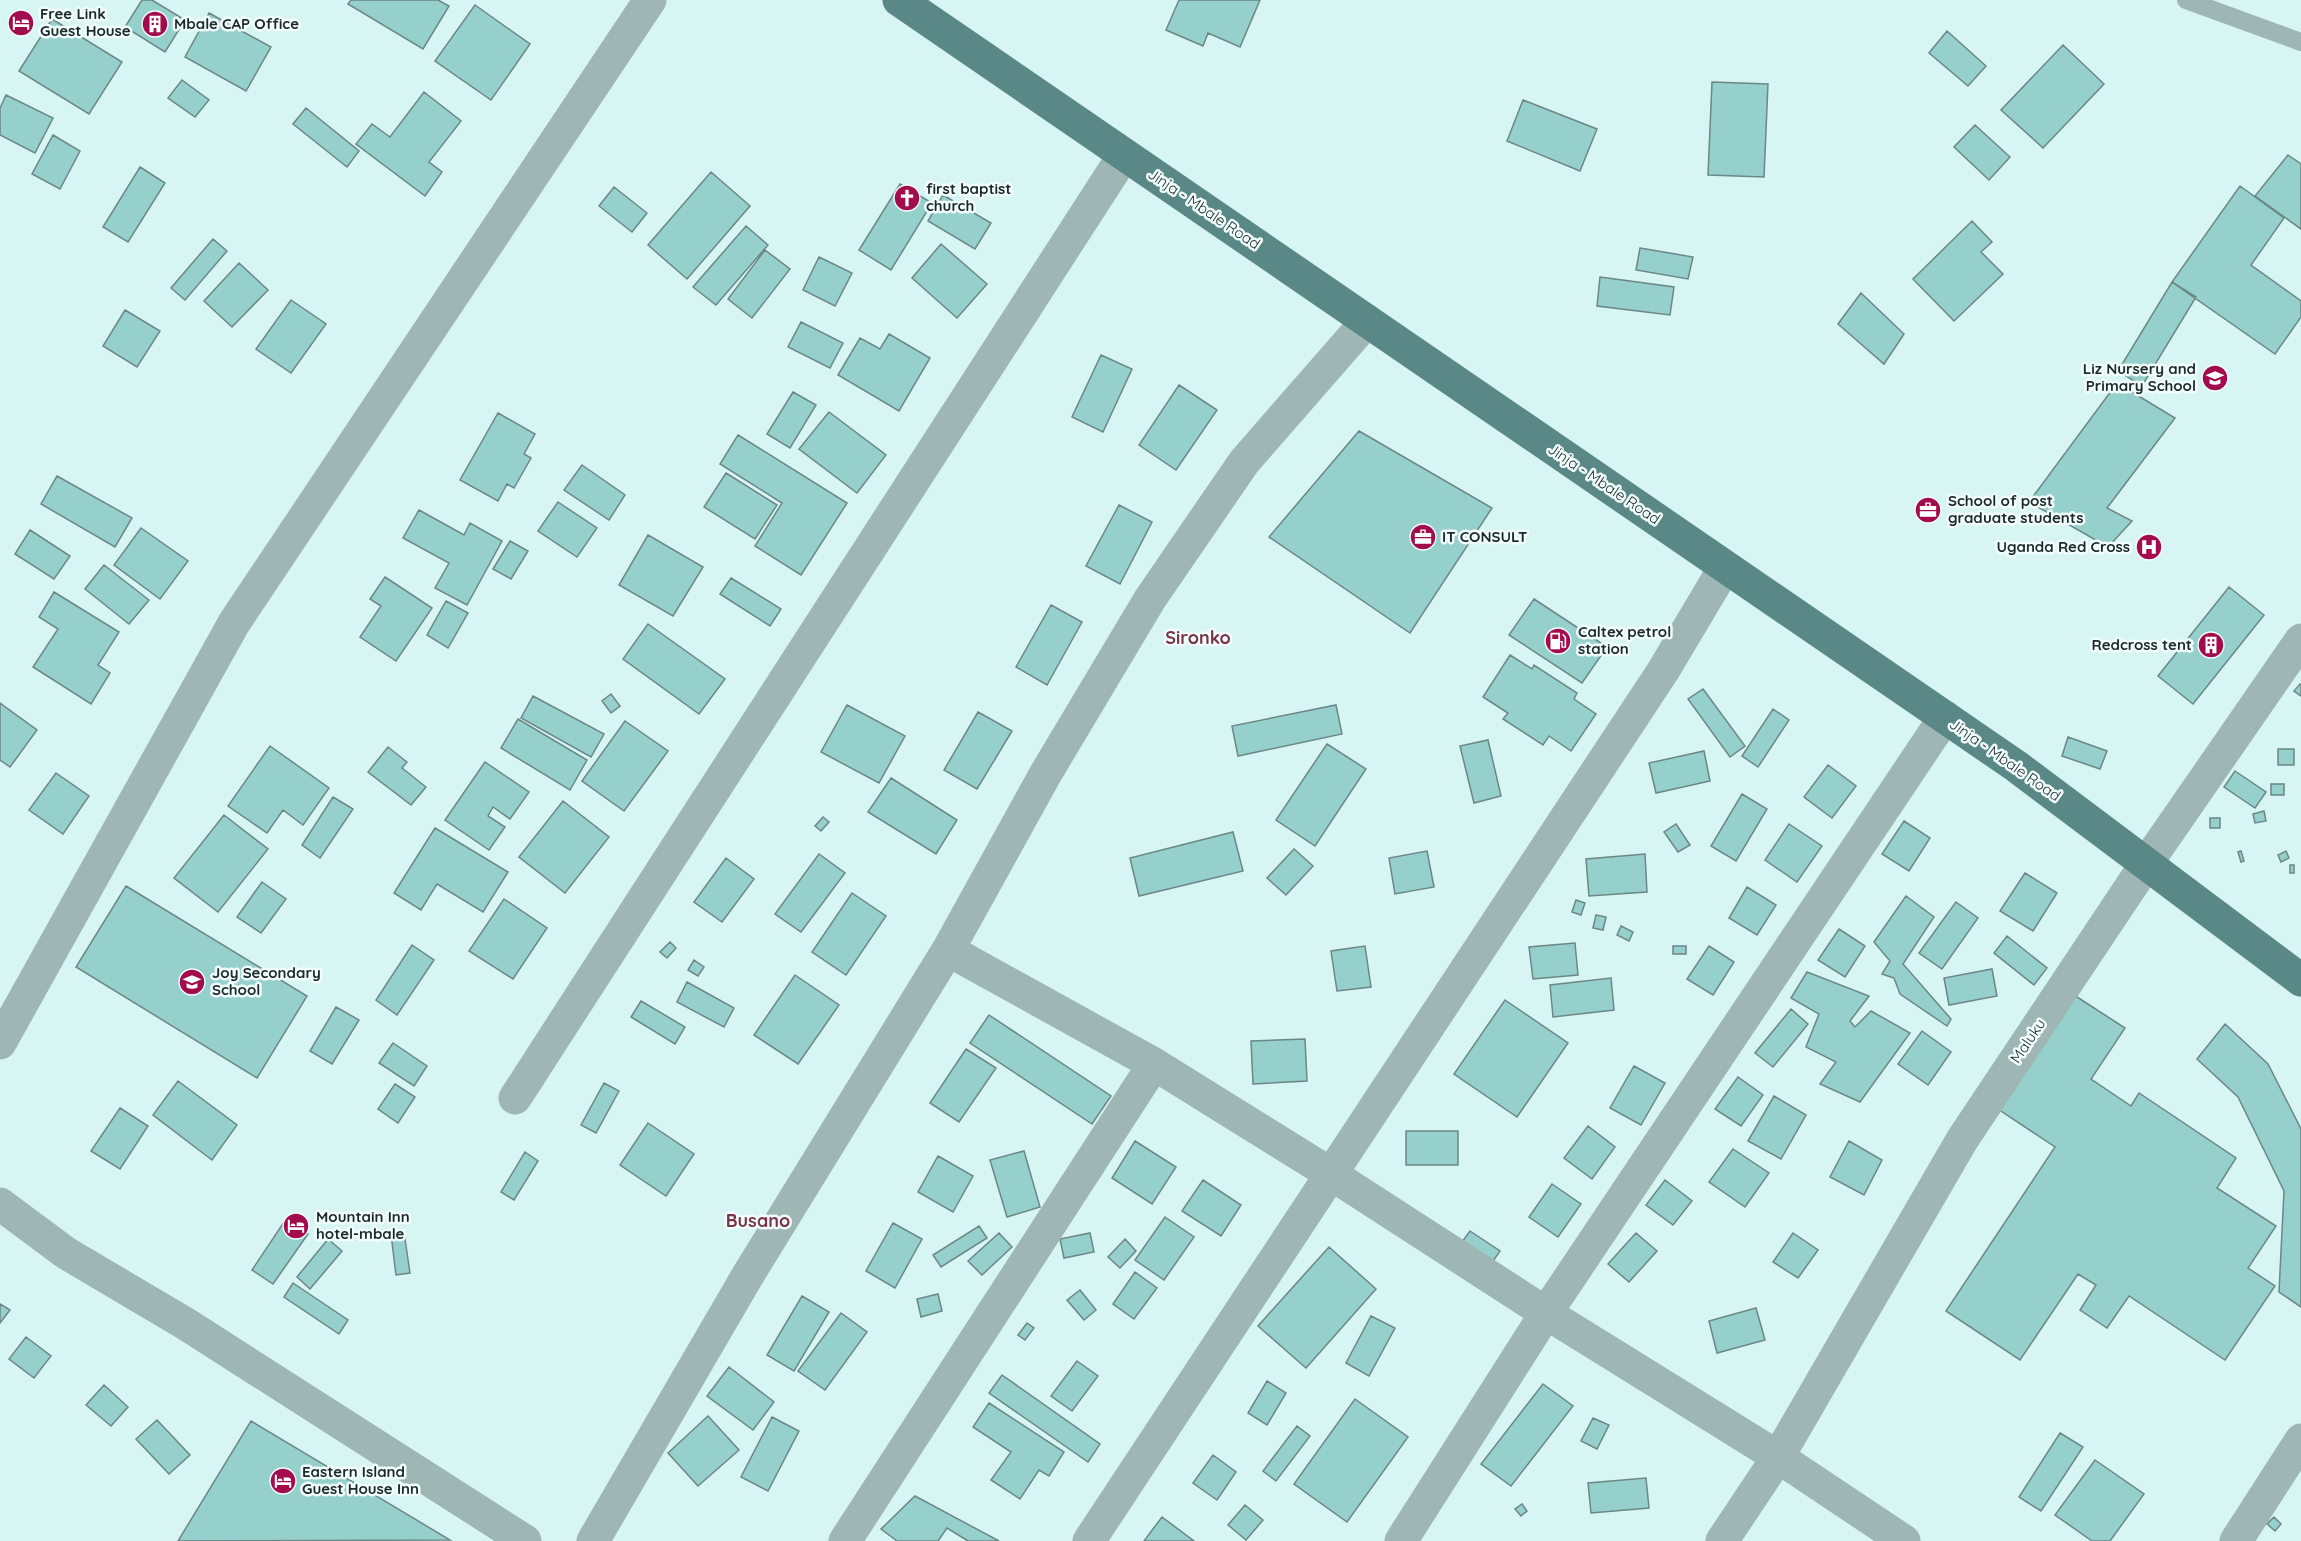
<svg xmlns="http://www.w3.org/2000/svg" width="2301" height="1541" font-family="Quicksand,sans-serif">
  <rect width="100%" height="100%" fill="#d7f5f3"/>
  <path fill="#96d0cd" stroke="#6b8786" stroke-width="1.5" d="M142,0H152L185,20L165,52L125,27Z
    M351,0H438L449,6L423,49L348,4Z
    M1179,0H1260L1240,47L1208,33L1203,46L1166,30Z
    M475,5L530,44L491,100L435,61Z
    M209,13L271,47L246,91L185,57Z
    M52,19L122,62L89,114L19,71Z
    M1947,31L1986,66L1968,86L1929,53Z
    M2063,45L2104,84L2043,148L2001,110Z
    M182,80L209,100L195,117L168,98Z
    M1712,82L1768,84L1764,177L1708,175Z
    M424,92L461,121L429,162L442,172L425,196L356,144L372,124L390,137Z
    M6,95L53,118L35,153L0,135V108Z
    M1523,100L1597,129L1580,171L1507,141Z
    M306,108L359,151L347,167L293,124Z
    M1975,125L2010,157L1989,180L1954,147Z
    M53,135L80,151L60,189L32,174Z
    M2288,155L2301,164V229L2255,196Z
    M140,167L165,183L128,242L103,227Z
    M711,172L750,206L687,279L648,245Z
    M900,184L932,203L891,270L859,250Z
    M2240,186L2284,218L2251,265L2301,301V317L2275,354L2172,282Z
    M614,187L647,213L632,232L599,206Z
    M943,195L991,223L975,249L928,221Z
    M1972,221L1992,242L1981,252L2003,274L1954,321L1913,279Z
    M746,226L768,245L716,305L693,287Z
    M213,239L227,251L185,300L171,288Z
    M941,244L987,284L957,318L912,278Z
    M1640,248L1693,257L1688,279L1636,270Z
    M765,250L790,269L752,318L728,299Z
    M819,257L852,273L835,306L803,290Z
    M239,263L268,290L232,327L204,301Z
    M1600,277L1674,287L1670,315L1597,306Z
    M2172,282L2196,297L2142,386L2118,371Z
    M1861,293L1904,334L1884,364L1838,324Z
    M291,300L326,324L291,373L256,349Z
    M125,310L160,331L137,367L103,346Z
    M801,322L843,343L830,368L788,347Z
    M889,334L930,358L899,411L838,375L860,338L880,349Z
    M1101,355L1132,369L1103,432L1072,417Z
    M2117,383L2175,418L2107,508L2132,521L2108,547L2029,502Z
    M1179,385L1217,410L1176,470L1139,445Z
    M793,392L816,405L790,448L767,434Z
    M829,412L886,455L857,493L799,449Z
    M498,413L535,434L524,454L531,458L514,488L507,484L498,501L460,480Z
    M1359,431L1492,508L1410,633L1269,537Z
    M738,435L847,503L801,575L755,546L782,503L720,464Z
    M582,465L625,495L609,520L564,490Z
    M726,473L777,505L755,539L704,507Z
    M57,476L132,518L115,547L41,504Z
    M558,502L597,528L577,557L538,531Z
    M1119,505L1152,522L1120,584L1086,566Z
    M419,510L464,535L470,523L502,541L467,605L435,588L449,563L403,538Z
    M141,528L188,561L160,599L114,565Z
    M30,530L70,556L54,579L15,554Z
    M648,535L703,567L673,616L619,585Z
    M510,541L528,551L511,579L493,569Z
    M104,565L149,600L129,624L85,589Z
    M385,577L432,608L396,661L360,637L381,606L370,599Z
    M731,578L781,609L770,626L720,594Z
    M2229,587L2264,615L2193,704L2158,676Z
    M54,592L119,632L98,665L110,673L91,704L33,667L58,629L39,617Z
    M1534,599L1607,647L1582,683L1509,635Z
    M446,601L468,613L448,648L427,635Z
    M1051,605L1082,622L1047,685L1016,667Z
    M648,624L725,679L699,714L623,659Z
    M1510,655L1532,669L1534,665L1577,693L1574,699L1596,714L1571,751L1549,736L1543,745L1503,719L1508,713L1483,697Z
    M2300,684L2301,685V696L2294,691Z
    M1703,689L1745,746L1730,757L1688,699Z
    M611,694L620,706L611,713L602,701Z
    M533,696L604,734L591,757L521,718Z
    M0,703L37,730L10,767L0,760Z
    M847,705L905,736L879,783L821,752Z
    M1336,705L1342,734L1238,756L1232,726Z
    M1773,709L1789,720L1758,767L1742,756Z
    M978,712L1012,731L977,789L944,770Z
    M518,719L587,760L570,790L501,748Z
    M625,721L668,751L624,811L582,781Z
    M2068,737L2107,751L2100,769L2062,756Z
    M1488,740L1501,796L1474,803L1460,746Z
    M1327,744L1366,769L1315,846L1276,820Z
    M270,746L329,788L303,825L283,810L267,833L228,806Z
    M388,747L407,762L402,768L426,787L411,805L368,772Z
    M2278,749H2294V765H2278Z
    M1704,751L1710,781L1656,793L1649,763Z
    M485,762L529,792L510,819L493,807L488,816L505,827L489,850L445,820Z
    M1828,765L1856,786L1832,818L1804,797Z
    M2235,771L2266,792L2255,808L2224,787Z
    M56,773L89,796L63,834L29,810Z
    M891,778L957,820L936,854L868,812Z
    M2271,784H2284V795H2271Z
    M1742,794L1767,809L1736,861L1711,846Z
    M333,797L353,809L320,858L302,845Z
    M563,801L609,837L565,893L519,857Z
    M2264,811L2266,821L2255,823L2253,814Z
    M224,815L268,849L218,912L174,878Z
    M823,817L829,822L821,831L815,826Z
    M2210,818H2220V828H2210Z
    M1904,821L1930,838L1909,871L1882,854Z
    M1676,824L1690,845L1678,852L1664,832Z
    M1789,824L1822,846L1797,882L1765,860Z
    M435,828L508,872L483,912L437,884L421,910L394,893Z
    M1233,832L1243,871L1139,896L1130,858Z
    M1294,849L1313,866L1286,895L1267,878Z
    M1427,851L1434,887L1395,894L1389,858Z
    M2241,851L2244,861L2241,862L2238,852Z
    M2286,851L2289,858L2281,862L2278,855Z
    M819,854L845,873L801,932L775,914Z
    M1645,854L1647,892L1589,896L1586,859Z
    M726,858L754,879L722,922L694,902Z
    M2290,865H2294V873H2290Z
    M2025,873L2057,893L2033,931L2000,911Z
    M262,882L286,899L261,933L237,917Z
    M126,886L307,996L257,1078L76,967Z
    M1747,887L1776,905L1757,935L1729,918Z
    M852,893L886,916L846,975L812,952Z
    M1906,896L1934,917L1903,964L1951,1019L1947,1026L1900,994L1894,978L1882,974L1890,961L1874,942Z
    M504,899L547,928L513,979L469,951Z
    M1576,900L1585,903L1581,915L1572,912Z
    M1956,902L1978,918L1942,969L1919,953Z
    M1596,915L1606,917L1603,930L1593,928Z
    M1621,926L1633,932L1629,941L1617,935Z
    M1839,929L1865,946L1845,977L1818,960Z
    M2007,936L2047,968L2034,985L1994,953Z
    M670,942L676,948L667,958L660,952Z
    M1575,943L1578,975L1533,979L1529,947Z
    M412,945L434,960L397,1015L376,1000Z
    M1365,946L1371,987L1337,991L1331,951Z
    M1673,946H1686V954H1673Z
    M1709,946L1734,962L1713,995L1687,979Z
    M694,960L704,967L698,976L688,970Z
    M1992,969L1997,996L1949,1005L1944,978Z
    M1807,972L1869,996L1850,1021L1855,1027L1871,1011L1910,1033L1860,1102L1820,1084L1836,1062L1806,1047L1819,1014L1791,998Z
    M795,975L839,1005L798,1064L754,1035Z
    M1611,978L1614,1010L1553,1017L1550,985Z
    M687,982L734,1008L724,1027L677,1002Z
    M2074,995L2125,1028L2091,1079L2131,1106L2139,1093L2236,1158L2217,1188L2276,1226L2248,1268L2275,1286L2225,1360L2129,1296L2107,1328L2080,1310L2096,1285L2078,1274L2020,1360L1946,1311L2055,1147L1998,1109Z
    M1505,1000L1568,1043L1517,1117L1454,1074Z
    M641,1001L685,1027L675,1044L631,1017Z
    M336,1007L359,1020L332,1064L310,1051Z
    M1791,1009L1808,1024L1773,1067L1755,1053Z
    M989,1015L1111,1096L1092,1124L970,1043Z
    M2225,1024L2268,1064L2301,1129V1307L2279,1292L2284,1191L2238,1097L2197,1059Z
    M1922,1031L1951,1052L1928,1085L1898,1064Z
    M1305,1039L1307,1081L1253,1084L1251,1041Z
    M393,1043L427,1066L414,1086L379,1063Z
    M966,1049L996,1068L959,1122L930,1103Z
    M1634,1066L1665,1083L1641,1125L1610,1108Z
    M1738,1077L1763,1095L1741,1126L1715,1109Z
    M178,1081L237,1125L212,1160L153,1115Z
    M604,1083L619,1091L596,1133L581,1125Z
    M395,1084L415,1097L398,1123L378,1109Z
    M1774,1096L1806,1115L1781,1159L1748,1141Z
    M120,1108L148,1126L120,1169L91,1151Z
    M648,1123L694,1154L666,1196L620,1165Z
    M1588,1126L1615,1147L1592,1179L1564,1158Z
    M1406,1131H1458V1165H1406Z
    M1135,1141L1176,1167L1152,1204L1112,1178Z
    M1849,1141L1882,1160L1864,1195L1830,1177Z
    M1733,1149L1769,1173L1745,1207L1709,1182Z
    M1024,1151L1040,1207L1007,1217L990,1160Z
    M525,1152L538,1161L514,1200L501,1192Z
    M938,1156L973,1176L953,1212L918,1192Z
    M1203,1180L1241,1205L1221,1236L1182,1211Z
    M1665,1180L1692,1201L1673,1225L1646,1205Z
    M1552,1184L1581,1204L1558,1237L1529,1217Z
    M1165,1217L1194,1237L1164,1280L1135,1260Z
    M286,1219L308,1234L273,1284L252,1270Z
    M893,1223L922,1239L895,1288L866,1271Z
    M979,1226L987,1238L941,1267L933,1255Z
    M1470,1231L1500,1251L1489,1267L1459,1246Z
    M404,1232L410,1273L396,1275L391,1234Z
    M999,1233L1012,1247L982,1275L968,1261Z
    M1090,1233L1094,1252L1064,1258L1060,1239Z
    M1636,1233L1657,1251L1629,1282L1608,1264Z
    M1793,1233L1818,1250L1798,1278L1773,1262Z
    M328,1239L342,1251L310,1289L297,1277Z
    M1125,1239L1136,1251L1120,1268L1108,1257Z
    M1329,1247L1376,1289L1306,1368L1258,1326Z
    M1135,1272L1157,1288L1134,1319L1113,1304Z
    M293,1283L348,1320L339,1334L284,1297Z
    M1080,1290L1096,1310L1084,1320L1067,1300Z
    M938,1294L942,1311L921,1317L917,1299Z
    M802,1296L829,1312L794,1371L767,1355Z
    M0,1304L10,1310L0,1323Z
    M1756,1308L1765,1340L1717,1353L1709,1321Z
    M841,1313L867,1332L825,1390L798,1371Z
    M1371,1316L1395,1328L1369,1376L1346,1363Z
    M1027,1323L1034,1328L1025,1340L1018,1335Z
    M26,1337L51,1356L34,1378L9,1359Z
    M1077,1361L1098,1376L1072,1411L1051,1396Z
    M729,1367L774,1402L753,1430L707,1396Z
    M1002,1375L1100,1444L1088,1462L989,1393Z
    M1267,1381L1286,1393L1267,1425L1248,1413Z
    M1543,1384L1573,1406L1511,1486L1481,1464Z
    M104,1385L128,1407L111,1426L86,1405Z
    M1355,1399L1408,1437L1347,1522L1294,1484Z
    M989,1403L1064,1452L1049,1476L1039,1470L1020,1499L991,1480L1011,1452L973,1427Z
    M708,1416L739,1450L698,1486L668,1453Z
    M772,1417L799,1431L768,1491L741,1477Z
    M1593,1418L1609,1425L1597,1449L1581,1441Z
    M157,1420L190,1455L169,1474L136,1439Z
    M251,1421L450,1540L178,1541Z
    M1297,1426L1310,1436L1276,1481L1263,1471Z
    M2060,1433L2083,1447L2041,1511L2019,1497Z
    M1213,1455L1236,1472L1217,1500L1193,1483Z
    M2095,1460L2144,1494L2110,1541H2092L2055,1515Z
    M1646,1478L1649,1508L1591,1513L1588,1483Z
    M915,1496L999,1541H968L947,1528L938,1541H897L881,1529Z
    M1522,1504L1527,1511L1521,1516L1515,1509Z
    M1245,1505L1263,1520L1246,1540L1228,1525Z
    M1162,1517L1194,1541H1144Z
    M2274,1517L2281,1524L2275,1531L2267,1524Z"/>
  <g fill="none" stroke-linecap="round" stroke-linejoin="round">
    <path stroke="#9eb7b5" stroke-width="18" d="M2186,0L2301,42"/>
    <path stroke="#9eb7b5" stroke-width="33" d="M948,950L1154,1064L1331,1174L1546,1313L1778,1457L1904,1541
      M0,1043L234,623L650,0
      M515,1098L1124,155
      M0,1204L66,1253L186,1324L525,1541
      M593,1541L748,1275L948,950L1046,773L1150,599L1244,462L1367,321
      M845,1541L1154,1064
      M1089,1541L1663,671L1725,567
      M1401,1541L1546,1313L1945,717
      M1722,1541L1778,1457L1962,1140L2146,864L2301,640
      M2236,1541L2301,1440"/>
    <path stroke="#598886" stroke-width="33" d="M899,0L2016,766L2301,980"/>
  </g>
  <defs>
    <symbol id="hotel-disc" viewBox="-11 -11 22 22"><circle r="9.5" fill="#a30c4c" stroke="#f2fefd"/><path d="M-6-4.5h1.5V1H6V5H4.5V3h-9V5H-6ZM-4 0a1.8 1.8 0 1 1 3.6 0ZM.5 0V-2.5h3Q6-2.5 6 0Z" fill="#fff"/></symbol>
    <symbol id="building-disc" viewBox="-11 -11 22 22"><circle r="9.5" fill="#a30c4c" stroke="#f2fefd"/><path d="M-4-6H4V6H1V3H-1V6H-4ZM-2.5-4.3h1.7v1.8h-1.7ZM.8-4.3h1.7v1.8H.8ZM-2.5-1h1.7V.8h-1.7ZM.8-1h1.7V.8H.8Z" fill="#fff"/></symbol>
    <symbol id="church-disc" viewBox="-11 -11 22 22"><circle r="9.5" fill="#a30c4c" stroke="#f2fefd"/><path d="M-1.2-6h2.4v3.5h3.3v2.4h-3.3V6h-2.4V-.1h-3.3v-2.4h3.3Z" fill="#fff"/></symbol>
    <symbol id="school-disc" viewBox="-11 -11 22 22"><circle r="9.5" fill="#a30c4c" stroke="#f2fefd"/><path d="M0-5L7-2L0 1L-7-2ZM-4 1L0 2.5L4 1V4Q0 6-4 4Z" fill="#fff"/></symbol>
    <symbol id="office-disc" viewBox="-11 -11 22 22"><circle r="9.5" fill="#a30c4c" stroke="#f2fefd"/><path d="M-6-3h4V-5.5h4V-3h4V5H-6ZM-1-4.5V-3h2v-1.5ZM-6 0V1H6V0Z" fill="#fff"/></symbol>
    <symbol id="hospital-disc" viewBox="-11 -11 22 22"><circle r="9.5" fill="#a30c4c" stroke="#f2fefd"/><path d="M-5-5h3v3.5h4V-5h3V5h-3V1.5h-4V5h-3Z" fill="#fff"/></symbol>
    <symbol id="fuel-disc" viewBox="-11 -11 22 22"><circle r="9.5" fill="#a30c4c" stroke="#f2fefd"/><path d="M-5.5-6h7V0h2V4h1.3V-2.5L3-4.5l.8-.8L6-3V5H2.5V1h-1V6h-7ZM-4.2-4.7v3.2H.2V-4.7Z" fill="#fff"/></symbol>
  </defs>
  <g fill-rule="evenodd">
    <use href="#hotel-disc" x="6" y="8" width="30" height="30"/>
    <use href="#building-disc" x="140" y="9" width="30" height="30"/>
    <use href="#church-disc" x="892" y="183" width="30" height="30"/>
    <use href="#school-disc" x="2200" y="363" width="30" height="30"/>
    <use href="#office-disc" x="1913" y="495" width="30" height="30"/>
    <use href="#office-disc" x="1408" y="522" width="30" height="30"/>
    <use href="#hospital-disc" x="2134" y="532" width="30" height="30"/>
    <use href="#fuel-disc" x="1543" y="626" width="30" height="30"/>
    <use href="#building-disc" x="2196" y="630" width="30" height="30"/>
    <use href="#school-disc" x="177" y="967" width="30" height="30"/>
    <use href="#hotel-disc" x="281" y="1211" width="30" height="30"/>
    <use href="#hotel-disc" x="268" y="1466" width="30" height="30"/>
  </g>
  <g text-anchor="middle" stroke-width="5" stroke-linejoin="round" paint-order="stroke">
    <g font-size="15" font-weight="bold" fill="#1d2828" stroke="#f2fefd" text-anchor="start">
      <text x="40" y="19">Free Link<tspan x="40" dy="17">Guest House</tspan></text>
      <text x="174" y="29">Mbale CAP Office</text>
      <text x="926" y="194">first baptist<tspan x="926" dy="17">church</tspan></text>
      <text x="2196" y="374" text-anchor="end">Liz Nursery and<tspan x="2196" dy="17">Primary School</tspan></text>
      <text x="1948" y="506">School of post<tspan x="1948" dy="17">graduate students</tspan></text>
      <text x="1442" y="542">IT CONSULT</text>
      <text x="2130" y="552" text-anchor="end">Uganda Red Cross</text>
      <text x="1578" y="637">Caltex petrol<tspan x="1578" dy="17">station</tspan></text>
      <text x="2192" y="650" text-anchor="end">Redcross tent</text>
      <text x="212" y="978">Joy Secondary<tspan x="212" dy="17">School</tspan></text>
      <text x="316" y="1222">Mountain Inn<tspan x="316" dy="17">hotel-mbale</tspan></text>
      <text x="302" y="1477">Eastern Island<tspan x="302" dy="17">Guest House Inn</tspan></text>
    </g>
    <g font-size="15" fill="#1d2828" stroke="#f2fefd">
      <text transform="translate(1204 209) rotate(34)" y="5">Jinja - Mbale Road</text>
      <text transform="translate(1604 484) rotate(34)" y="5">Jinja - Mbale Road</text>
      <text transform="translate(2005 760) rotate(35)" y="5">Jinja - Mbale Road</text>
      <text transform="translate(2028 1041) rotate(-56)" y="5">Maluku</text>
    </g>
    <g font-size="18" font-weight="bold" fill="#7a3447" stroke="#f2fefd">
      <text x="1198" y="644">Sironko</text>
      <text x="758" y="1227">Busano</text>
    </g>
  </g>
</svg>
